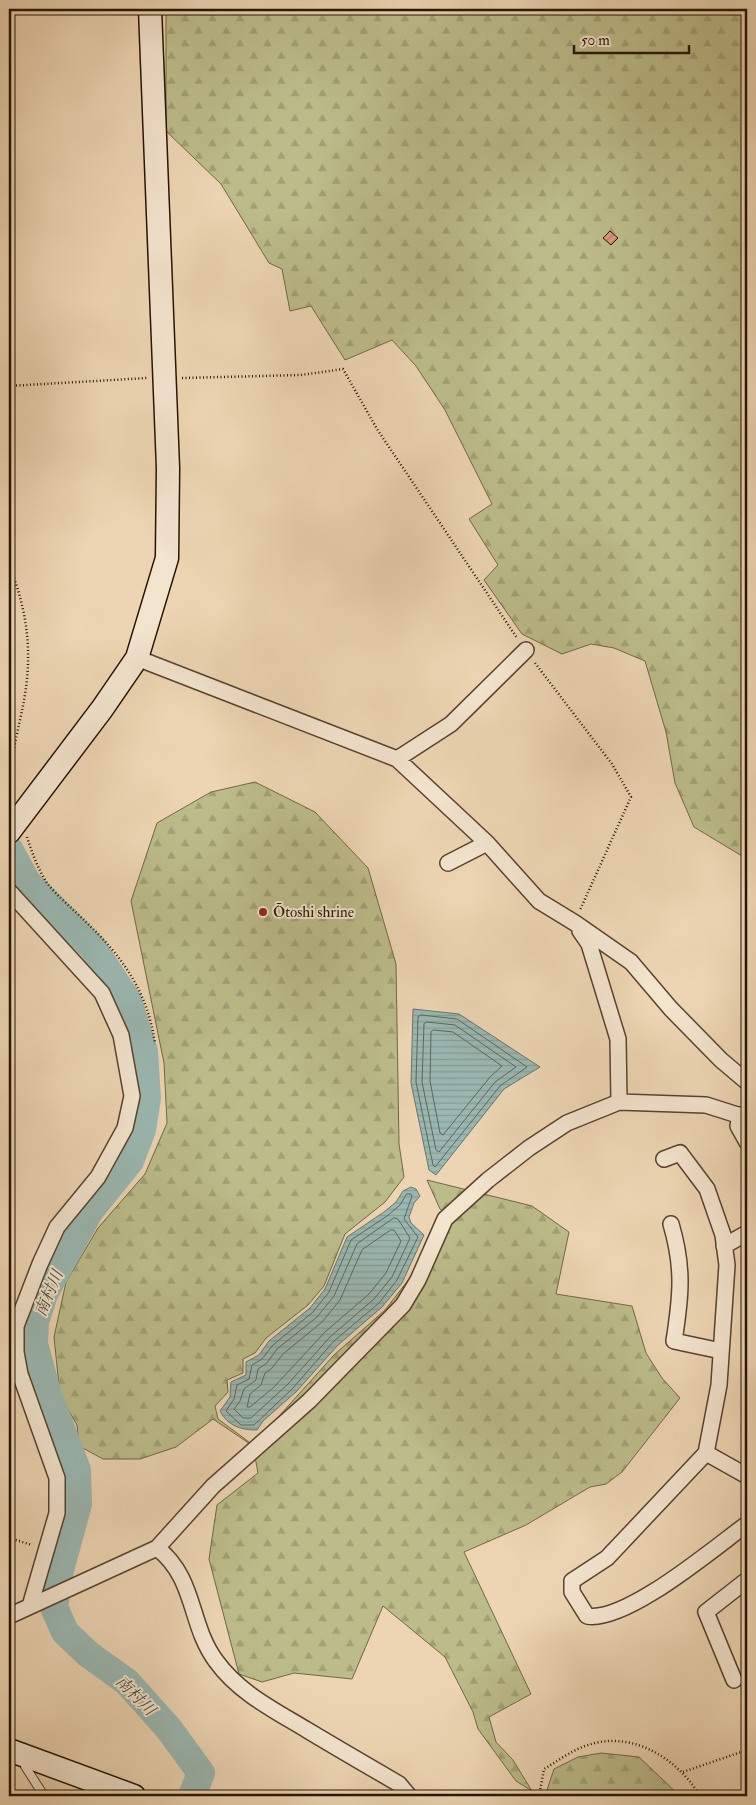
<svg xmlns="http://www.w3.org/2000/svg" width="756" height="1805" font-family="'IM FELL Double Pica','Noto Serif JP',serif">
  <defs>
    <pattern id="forest-firs" width="22" height="20" patternUnits="userSpaceOnUse" patternTransform="scale(1.25)"><rect width="22" height="20" fill="#bcbc8a"/><path d="M5 1l3.5 6h-7zM16 11l3.5 6h-7z" fill="#a1a175"/></pattern>
    <pattern id="water-rules" width="6" height="5" patternUnits="userSpaceOnUse" patternTransform="scale(1.25)"><rect width="6" height="5" fill="#9ab8b2"/><path d="M0 2.5h6" fill="none" stroke="#859d97"/></pattern>
    <pattern id="building-hatch" width="6" height="6" patternUnits="userSpaceOnUse" patternTransform="scale(1.25)"><rect width="6" height="6" fill="#df967e"/><path d="M-1 1l2-2M0 6l6-6M5 7l2-2" fill="none" stroke="#bf806b"/></pattern>
  </defs>
  <rect width="100%" height="100%" fill="#edd5b3"/>
  <filter id="stains"><feTurbulence type="fractalNoise" baseFrequency=".004" numOctaves="4"/><feColorMatrix values="0 0 0 0 .2 0 0 0 0 .09 0 0 0 0 .02 0 0 0 .5 -.17"/></filter>
  <radialGradient id="worn" r=".72"><stop offset=".6" stop-color="#630" stop-opacity="0"/><stop offset="1" stop-color="#630" stop-opacity=".3"/></radialGradient>
  <path fill="url(#forest-firs)" stroke="#706845" d="M166,9H747V859L694,827L675,783L666,732L645,661L614,648L591,644L562,654L522,634L484,580L498,565L469,519L492,504L445,410L416,366L392,340L345,360L311,306L290,311L282,269L269,263L221,184L166,131Z
    M255,782L315,812L368,868L396,964L399,1144L404,1177L385,1202L345,1234L324,1286L308,1305L266,1338L255,1353L243,1359V1373L227,1380L228,1392L215,1406L218,1419L253,1445L334,1355L385,1310L455,1220L440,1209L427,1180L532,1206L569,1232L556,1294L632,1306L646,1353L662,1378L680,1398L622,1472L606,1484L590,1487L526,1525L464,1552L531,1694L489,1717L496,1742L513,1760L532,1791L516,1781L478,1729L473,1712L445,1657L383,1606L352,1679L294,1673L262,1682L239,1674L209,1559L217,1505L258,1473L253,1446L213,1419L176,1447L140,1459H103L79,1446L77,1425L60,1396L54,1337L66,1282L98,1228L145,1174L167,1123L164,1063L131,901L157,823L211,792Z
    M601,1753L639,1757L680,1796H545L554,1769L578,1757Z"/>
  <path fill="url(#water-rules)" stroke="#6b766b" d="M413,1009L459,1014L540,1067L504,1089L436,1175L429,1170L411,1083Z
    M411,1187L416,1189L420,1196L414,1203L409,1217L411,1223L424,1235L402,1283L382,1307L338,1345L296,1392L263,1421L257,1430C241,1430 228,1426 220,1411L230,1397L231,1382L246,1375V1362L259,1355L269,1341L310,1308L325,1289L347,1237L384,1212L396,1202L403,1191Z"/>
  <g fill="none" stroke-linecap="round" stroke-linejoin="round">
    <path stroke="#606659" stroke-width="1" d="M421,1015L457,1019L527,1067L500,1086L435,1167L433,1165L416,1082L418,1017Z
      M427,1022L455,1025L516,1067L495,1082L439,1152L436,1150L422,1082L424,1024Z
      M434,1030L453,1032L502,1066L490,1077L443,1135L440,1133L430,1081L431,1032Z
      M407,1194H411L412,1196L404,1219L418,1237L397,1280L379,1303L334,1341L292,1389L254,1425H241L226,1411L234,1399L237,1385L249,1379L252,1365L262,1359L273,1345L313,1312L329,1292L351,1240L387,1216L400,1205Z
      M394,1218L398,1219L410,1238L392,1277L374,1299L330,1337L288,1384L251,1418H243L234,1409L240,1401L244,1389L256,1380L258,1369L267,1363L277,1349L317,1317L334,1296L357,1244Z
      M391,1230H394L401,1241L386,1273L369,1294L325,1332L274,1387L250,1407H247L250,1394L261,1385L265,1373L272,1368L283,1354L322,1322L340,1300L362,1250Z"/>
    <path stroke="#9ab8b2" stroke-width="28" d="M9,849L27,882L93,948L128,1001L144,1052L147,1098L142,1130L130,1161L89,1212L44,1294L35,1322L34,1344L47,1392L77,1470L78,1504L60,1570L54,1607L65,1632L88,1654L127,1682L169,1729L201,1773L192,1796"/>
  </g>
  <path fill="url(#building-hatch)" stroke="#251400" d="M610,231L618,238L611,245L603,238Z"/>
  <g fill="none" stroke-linecap="round" stroke-linejoin="round">
    <defs>
      <path id="lane" d="M27,1759L25,1766L44,1796"/>
      <path id="street" d="M137,658L397,759L487,843L539,901L575,923L631,962L671,1009L721,1060L747,1082
        M397,759L451,724L526,650
        M448,863L487,843
        M9,891L102,993L121,1035L132,1096L125,1128L98,1177L57,1227L40,1264L16,1326V1352L20,1374L57,1478V1513L30,1606
        M580,931L589,944L618,1039L619,1102
        M740,1115L738,1126L747,1142
        M664,1159L680,1153L707,1189L723,1235L727,1265L719,1385L706,1453L607,1558L572,1581V1592L587,1616C626,1623 714,1548 747,1524
        M671,1224C684,1268 681,1296 674,1341L721,1351
        M724,1246L747,1233
        M706,1453L747,1476
        M157,1548C196,1578 189,1625 216,1661C239,1693 274,1710 307,1730C337,1748 368,1766 399,1784L409,1796
        M9,1616L157,1548L213,1486L309,1401L403,1305L418,1280L445,1219L488,1180L529,1148L567,1123L619,1102L706,1105L747,1118
        M734,1680L706,1612L747,1580"/>
      <path id="secondary" d="M9,832L102,709L137,658L167,558L168,468L150,9
        M9,1750L134,1796"/>
    </defs>
    <use href="#lane" stroke="#57442d" stroke-width="10"/>
    <use href="#street" stroke="#57442d" stroke-width="18"/>
    <use href="#secondary" stroke="#251400" stroke-width="25"/>
    <path stroke="#251400" stroke-width="2.5" stroke-dasharray="1 2.5" stroke-linecap="butt" d="M182,378L301,375L343,369L377,429L517,638
      M9,386L147,378
      M9,565C27,609 33,652 24,700C19,730 7,763 14,794
      M535,663L612,764L631,797L580,910
      M27,837C32,853 38,869 47,883C57,896 73,909 85,921C122,956 148,992 155,1044
      M9,1538L32,1545
      M683,1772L747,1750
      M539,1796L544,1769C558,1761 572,1750 588,1745C633,1730 678,1759 700,1796"/>
    <use href="#lane" stroke="#f3e4ce" stroke-width="8"/>
    <use href="#street" stroke="#f3e4ce" stroke-width="15"/>
    <use href="#secondary" stroke="#f3e4ce" stroke-width="22"/>
  </g>
  <circle fill="#8f2418" stroke="#f3e4ce" stroke-width="2" cx="263" cy="912" r="5"/>
  <g text-anchor="middle" stroke-width="4" stroke-linejoin="round" paint-order="stroke">
    <g font-size="15" fill="#251400" stroke="#f3e4ce" text-anchor="start">
      <text x="273" y="917">Ōtoshi shrine</text>
    </g>
    <g font-size="16" font-style="italic" fill="#4e4d3e" stroke="#f3e4ce">
      <text transform="translate(48 1293) rotate(-67)" y="6">南村川</text>
      <text transform="translate(136 1695) rotate(45)" y="6">南村川</text>
    </g>
  </g>
  <rect width="756" height="1805" fill="none" stroke="#edd5b3" stroke-width="30"/>
  <rect x="10" y="10" width="736" height="1785" fill="none" stroke="#251400" stroke-width="2.5"/>
  <rect x="15" y="15" width="726" height="1775" fill="none" stroke="#251400"/>
  <path d="M574 45v8h115v-8" fill="none" stroke="#251400" stroke-width="2.5"/>
  <text x="581" y="45" font-size="15" fill="#251400" stroke="#f3e4ce" stroke-width="4" paint-order="stroke">50 m</text>
  <rect width="100%" height="100%" filter="url(#stains)"/>
  <rect width="100%" height="100%" fill="url(#worn)"/>
</svg>
